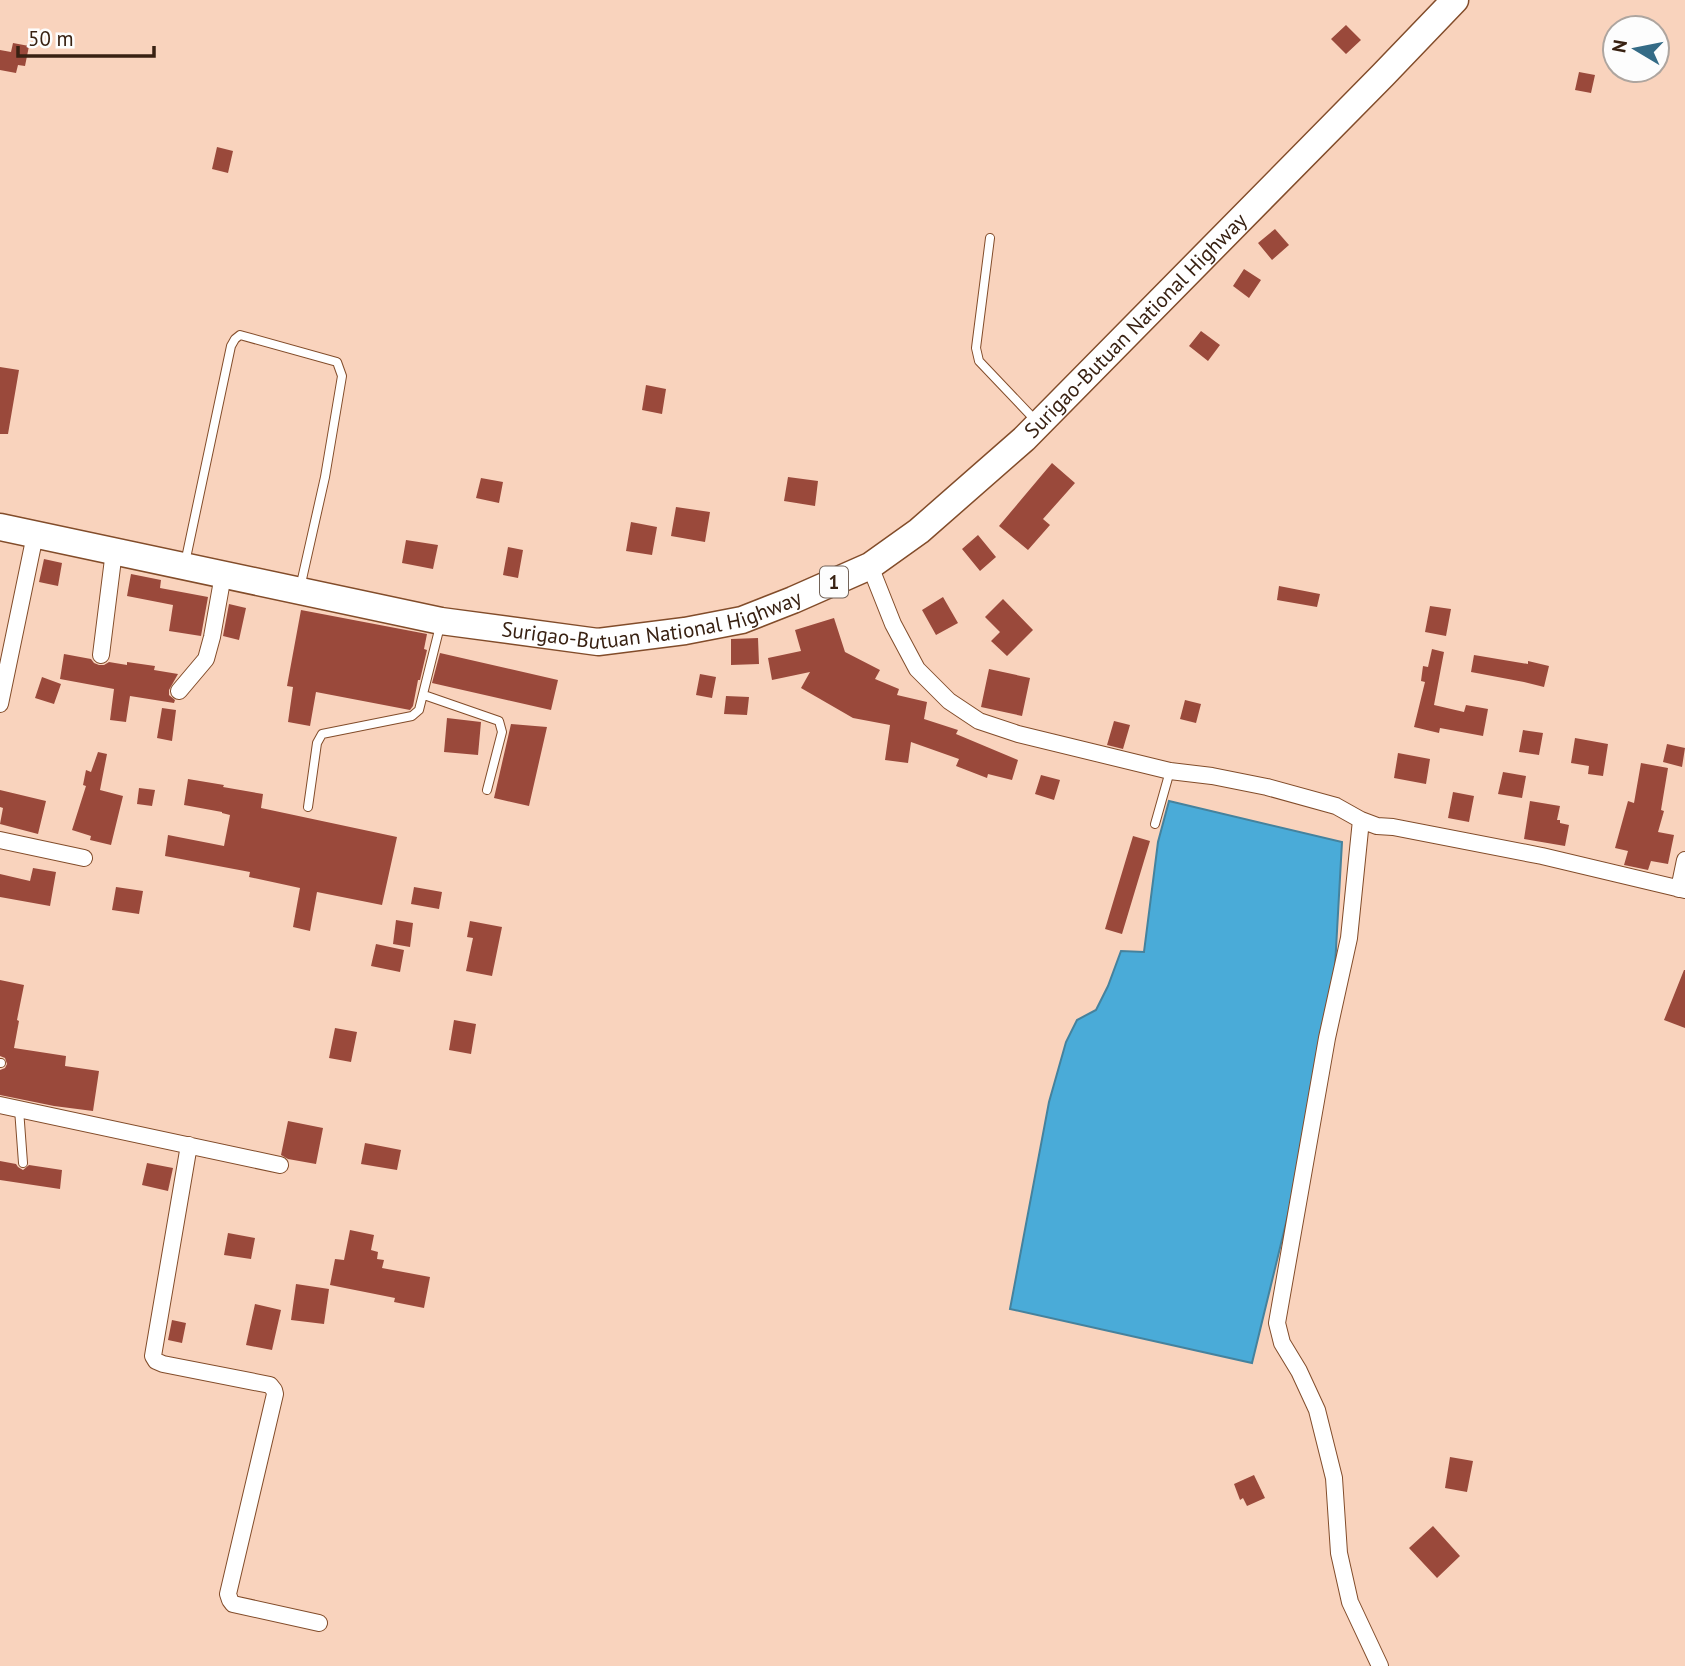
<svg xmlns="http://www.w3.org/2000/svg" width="1685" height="1666" font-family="'PT Sans',sans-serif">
  <rect width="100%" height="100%" fill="#f9d3bd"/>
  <path fill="#4aabd8" stroke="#45829d" stroke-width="2" d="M1169,801L1342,842L1331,1038L1252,1363L1010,1309L1049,1102L1066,1042L1077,1020L1096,1010L1108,986L1121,951L1144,952L1158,842Z"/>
  <path fill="#9a493b" d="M1346,25L1361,40L1346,54L1331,39Z
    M13,43L29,46L25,66L18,65L16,73L0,70V50L11,52Z
    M1579,72L1595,75L1591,93L1575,90Z
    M217,147L233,151L228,173L212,169Z
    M1275,229L1289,245L1272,260L1258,243Z
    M1244,269L1261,280L1249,298L1233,286Z
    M1201,331L1220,345L1208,361L1189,346Z
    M0,367L19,370L8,434H0Z
    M646,385L666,389L662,414L642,410Z
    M1052,463L1075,483L1043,519L1050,525L1028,550L999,526Z
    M788,477L818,481L815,506L784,501Z
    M481,478L503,482L499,503L476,498Z
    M676,507L710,512L705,542L671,536Z
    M631,522L657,527L652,555L626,551Z
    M978,535L996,557L980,571L962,549Z
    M406,540L438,545L433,569L402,563Z
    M508,547L523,550L518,578L503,575Z
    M44,559L62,563L58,586L39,582Z
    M131,574L161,580L160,588L208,597L201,636L169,631L173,605L127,596Z
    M1279,586L1320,594L1317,607L1277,600Z
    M943,597L958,623L936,635L922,610Z
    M1003,599L1033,630L1007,656L991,641L1000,632L985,617Z
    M229,604L246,608L239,640L223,636Z
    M1430,606L1451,609L1446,636L1425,632Z
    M301,610L427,634L424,649L427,650L420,680H418L413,706L410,710L316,692L310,726L288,722L293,687L287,686Z
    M834,618L845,652L880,670L875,679L899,689L897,695L927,702L924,719L958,730L956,734L1018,760L1012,780L988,774L987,778L956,766L959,759L911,742L908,763L885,760L890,725L853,718L801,688L810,672L772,680L768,658L801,651L795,630Z
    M758,638L759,664L731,665V639Z
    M1432,649L1444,652L1434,705L1464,712L1466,705L1488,709L1483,736L1440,728L1439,733L1414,727L1425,682L1421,681L1423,666L1428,667Z
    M440,653L558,680L551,710L432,683Z
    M64,654L91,659L94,663L99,665H104L109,662L127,665V662L155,666L154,670L178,674L169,690V695L175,700L174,703L130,696L126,722L110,720L114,689L60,679Z
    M1474,655L1528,664V661L1549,666L1544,687L1524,682L1471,672Z
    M989,669L1030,678L1022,716L981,707Z
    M700,674L716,677L712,698L696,695Z
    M42,677L61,684L54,704L35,698Z
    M726,696L749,697L747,715L724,714Z
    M1185,700L1201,704L1196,723L1180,719Z
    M162,708L176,710L172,741L157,738Z
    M447,718L481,722L478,755L444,752Z
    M1114,721L1130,725L1123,749L1107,745Z
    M511,724L547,727L529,806L494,798Z
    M1523,730L1543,733L1539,755L1519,752Z
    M1575,738L1608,744L1603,776L1588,774L1589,766L1571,763Z
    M1667,744L1685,748L1682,767L1663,762Z
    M98,752L107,754L100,790L123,796L111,845L90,840L91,836L72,830L86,786L83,785L86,770L91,772Z
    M1398,753L1430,759L1426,784L1394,778Z
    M1641,763L1668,768L1661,810L1664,811L1658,832L1674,835L1668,864L1651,861L1648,870L1624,865L1628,851L1615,848L1628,801L1634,803Z
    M1503,772L1526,776L1522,798L1498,794Z
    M1041,775L1060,780L1054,800L1035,794Z
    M188,779L224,785L223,787L263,794L261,808L397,837L382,905L317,892L310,931L293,927L300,888L249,877L250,872L165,856L168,835L224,846L230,815L222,813V812L184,805Z
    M139,788L155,790L152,806L137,804Z
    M0,790L46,801L38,834L0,824L3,808L0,807Z
    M1453,792L1474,796L1469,822L1448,818Z
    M1530,801L1560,806L1557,820H1560V823L1569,825L1565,846L1524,839Z
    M1133,836L1150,841L1122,934L1105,929Z
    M33,868L56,872L50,906L0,897V874L30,881Z
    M116,887L143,891L139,914L112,910Z
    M414,887L442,892L439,909L411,904Z
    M396,920L413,923L410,947L393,944Z
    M470,921L502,927L492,976L466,971L473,938L467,937Z
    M376,944L404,950L400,972L371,966Z
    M1684,970H1685V1028L1664,1020Z
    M0,980L24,985L17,1020L19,1021L14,1048L66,1056L65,1066L99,1071L93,1111L54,1106L0,1095V1070L5,1068L7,1064L5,1058L0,1056Z
    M454,1020L476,1024L471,1054L449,1050Z
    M335,1028L357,1032L351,1062L329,1058Z
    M288,1121L323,1128L316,1164L288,1159L281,1155Z
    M365,1143L401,1150L397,1170L361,1164Z
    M0,1161L16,1164L18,1167L23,1170L29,1165L62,1170L60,1189L0,1180Z
    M147,1163L173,1168L168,1191L142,1185Z
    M350,1230L374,1235L371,1250L378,1252L377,1259L384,1260L382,1268L430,1277L424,1308L394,1302L395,1298L330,1285L335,1259L344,1260Z
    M228,1233L255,1238L251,1259L224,1255Z
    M296,1284L329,1289L324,1324L291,1320Z
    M255,1304L281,1310L272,1350L246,1345Z
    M172,1320L186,1323L182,1343L168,1340Z
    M1450,1457L1473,1461L1467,1492L1445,1488Z
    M1254,1475L1265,1498L1247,1506L1243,1498L1240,1500L1234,1484Z
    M1433,1526L1460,1556L1437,1578L1409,1548Z"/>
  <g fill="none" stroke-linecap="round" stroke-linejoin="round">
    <defs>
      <path id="service" d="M990,238L976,348L979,361L1037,422
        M185,563L231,346L235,339L240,335L337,362L342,376L325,477L300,588
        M424,695L499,721L502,732L487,790
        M308,807L317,743L322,734L412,716L419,710L440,626
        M1155,824L1170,771
        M0,1063H1
        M19,1109L23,1163"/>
      <path id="minor" d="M870,566L893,624L917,669L949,701L979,721L1018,734L1170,771L1212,776L1267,787L1336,806L1361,820L1377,826L1393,827L1542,856L1685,890
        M101,655L114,551
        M179,691L206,659L212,637L223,575
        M0,704L35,535
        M1361,820L1349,938L1327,1038L1277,1323L1282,1343L1299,1371L1317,1410L1334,1478L1339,1553L1350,1602L1380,1666
        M0,840L84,858
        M1679,889L1685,860
        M0,1105L280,1165
        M189,1145L153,1356L156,1361L163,1364L270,1385L274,1390L275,1394L228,1594L230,1600L233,1604L319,1623"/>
      <g id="trunk">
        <path id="s1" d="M0,527L441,621L598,642L685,631L742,620L793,600L870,566L919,531L1024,439L1383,75L1455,0"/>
      </g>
    </defs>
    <use href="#service" stroke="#824c2a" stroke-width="10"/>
    <use href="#minor" stroke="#824c2a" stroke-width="18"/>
    <use href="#trunk" stroke="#824c2a" stroke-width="29"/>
    <use href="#service" stroke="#fff" stroke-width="8"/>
    <use href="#minor" stroke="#fff" stroke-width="16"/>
    <use href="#trunk" stroke="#fff" stroke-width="26"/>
  </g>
  <g text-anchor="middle" stroke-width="7" stroke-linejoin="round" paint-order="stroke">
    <rect fill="#fdfdfd" stroke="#736358" stroke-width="2" x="820" y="566.5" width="28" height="31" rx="5"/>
    <g font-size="19" font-weight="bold" fill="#382112">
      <text x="834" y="589">1</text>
    </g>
    <g font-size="21" fill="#382112" stroke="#fdfdfd">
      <text dy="7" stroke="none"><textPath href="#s1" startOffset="1253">Surigao-Butuan National Highway</textPath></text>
      <text dy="7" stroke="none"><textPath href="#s1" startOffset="665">Surigao-Butuan National Highway</textPath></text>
    </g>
  </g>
  <g transform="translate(1636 49) rotate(280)"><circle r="33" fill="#fdfdfd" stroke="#aea59f" stroke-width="2"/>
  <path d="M0-5L12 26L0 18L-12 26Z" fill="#346b86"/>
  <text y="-10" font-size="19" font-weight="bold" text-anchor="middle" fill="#382112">N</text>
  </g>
  <path d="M18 46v10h136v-10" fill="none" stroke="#382112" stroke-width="3.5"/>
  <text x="28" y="46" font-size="21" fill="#382112" stroke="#fdfdfd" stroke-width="5" paint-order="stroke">50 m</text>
</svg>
